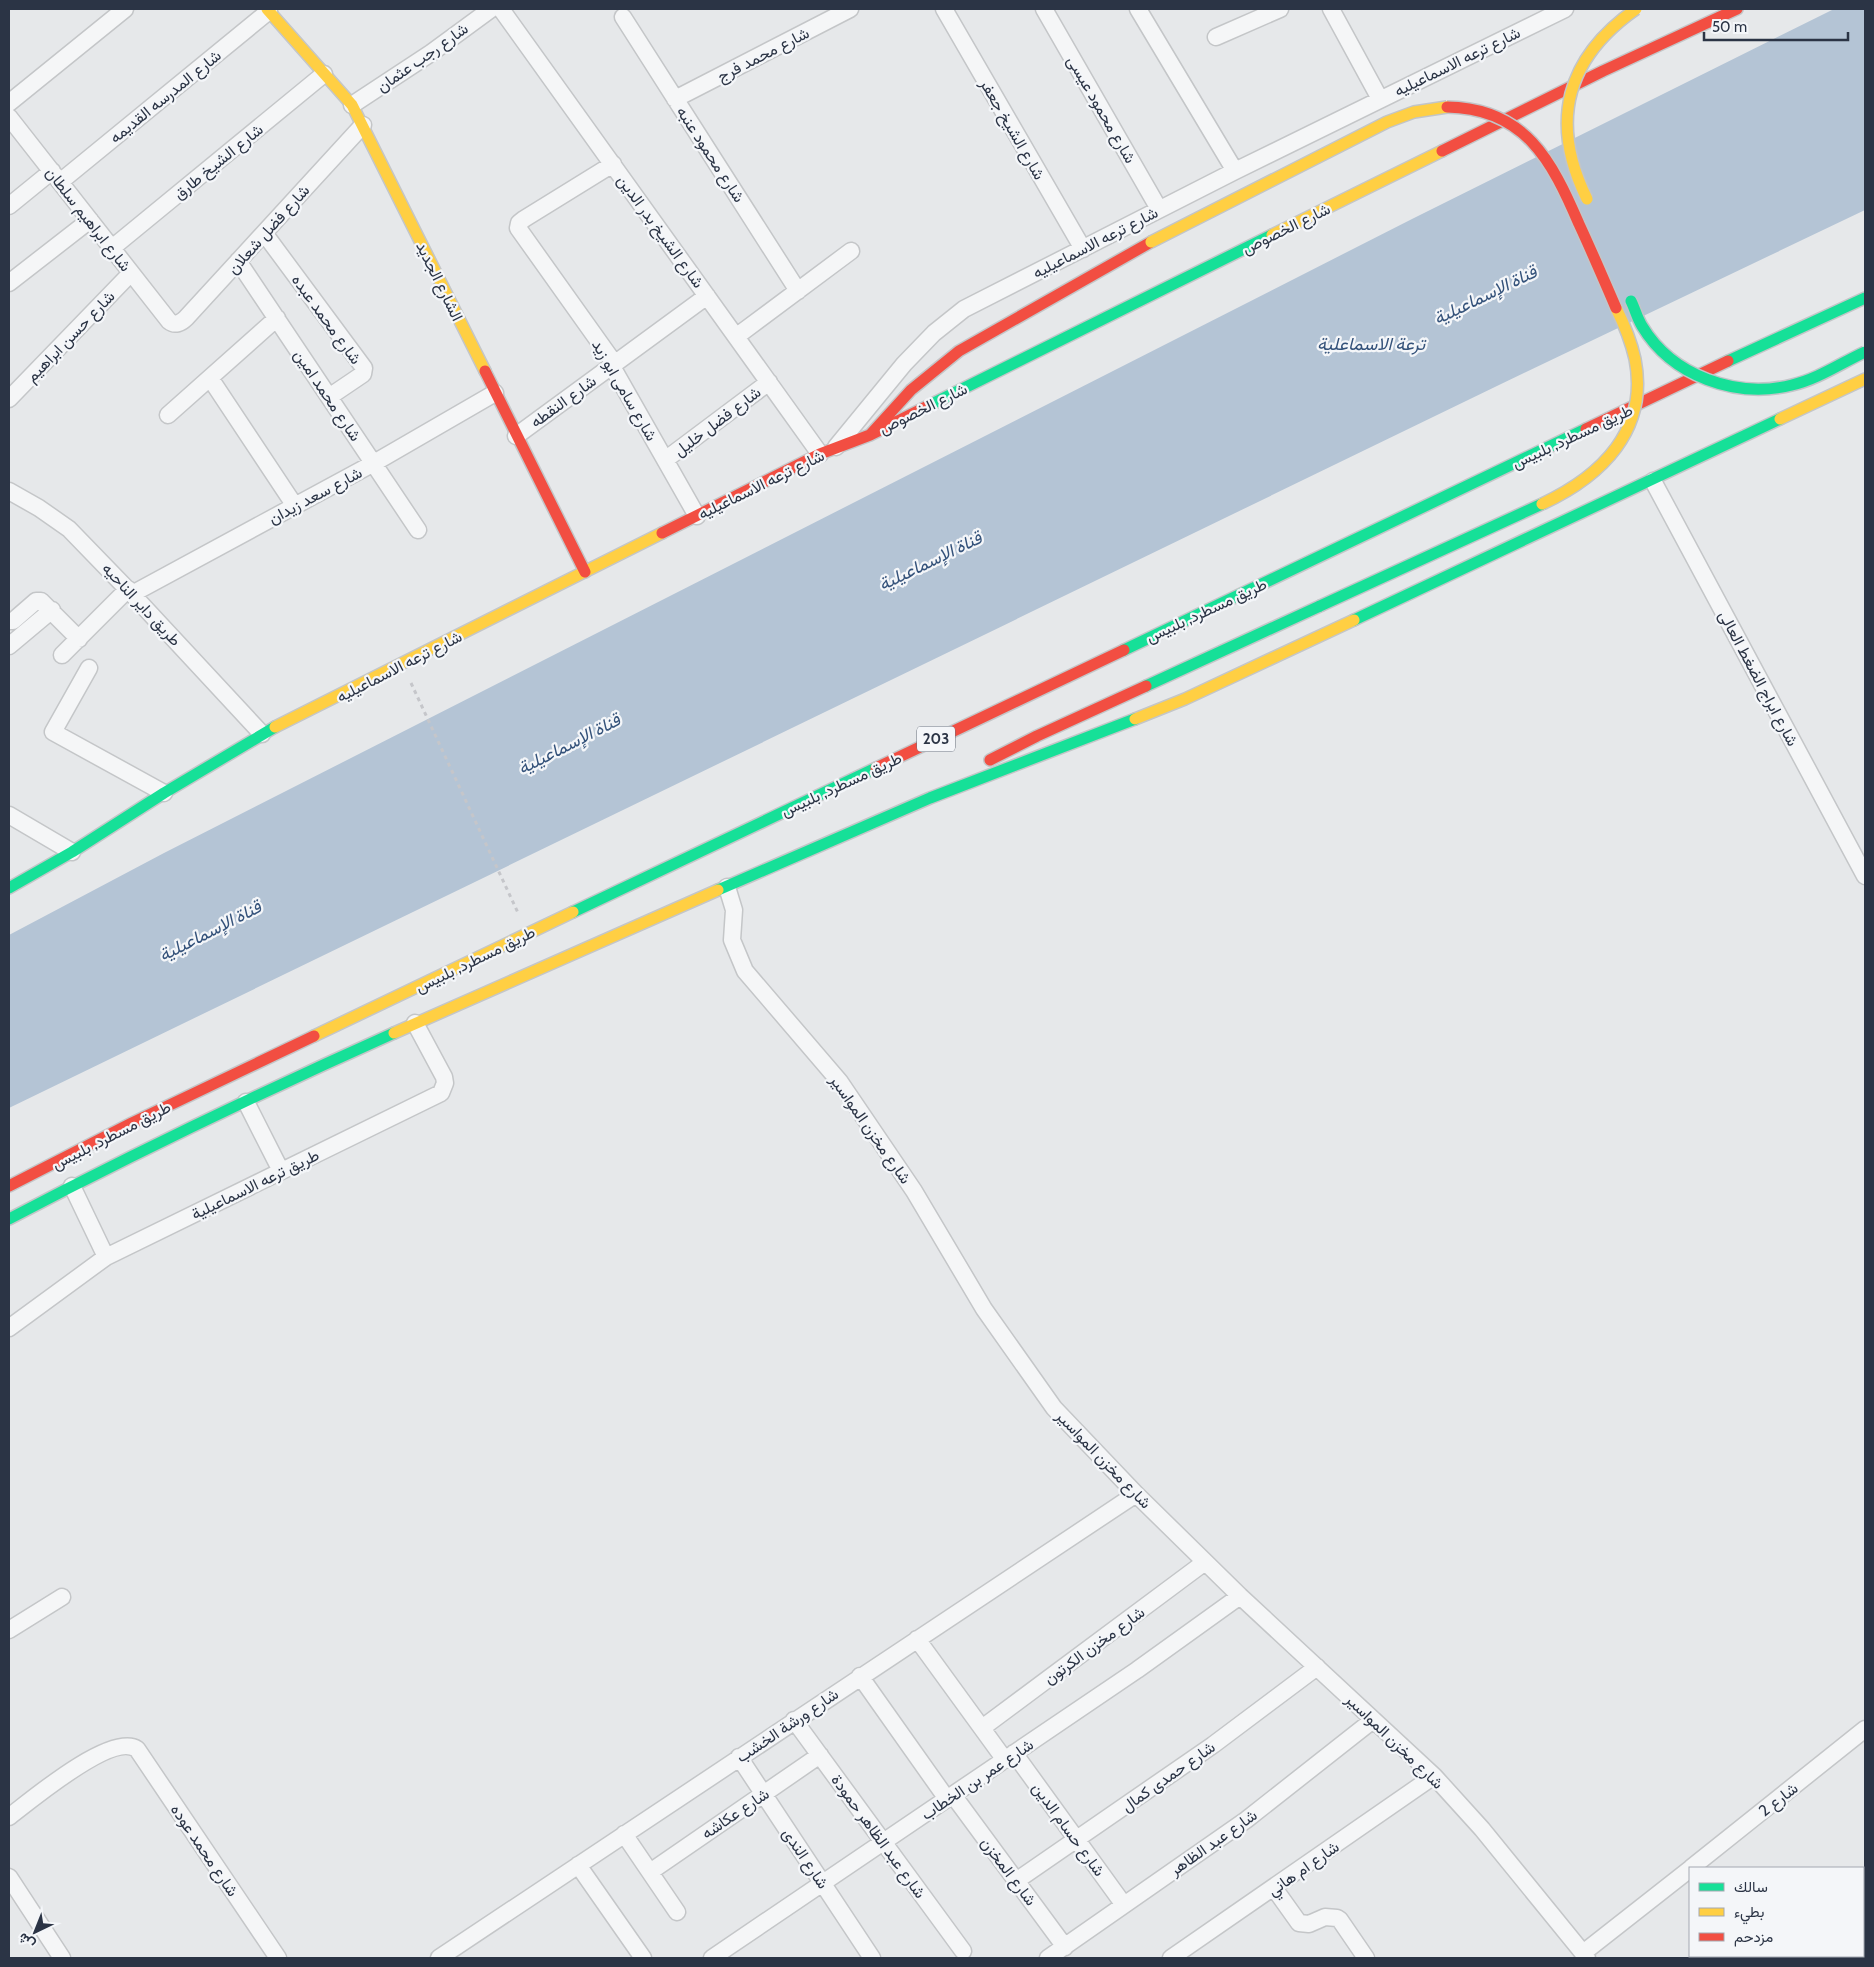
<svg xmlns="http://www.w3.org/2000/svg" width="1874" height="1967" font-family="Cabin,Vazirmatn,sans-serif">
  <rect width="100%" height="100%" fill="#e6e8ea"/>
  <path fill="#b4c4d5" d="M1834,9H1865V210L1499,385L9,1108V935L164,853L1414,218Z"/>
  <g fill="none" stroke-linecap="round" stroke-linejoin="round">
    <defs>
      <path id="street" d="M501,9L820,454
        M944,9L1083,249
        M1044,9L1159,209
        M1138,9L1235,171
        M1331,9L1380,99
        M623,17L798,291
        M1216,37L1280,9
        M675,99L850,9
        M9,103L125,9
        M352,105L431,53L491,9
        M9,117L169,321C175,326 181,323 186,318L363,125
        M613,164L524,219L519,223L518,228L612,360L614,370L697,516
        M60,182L269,11
        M9,206L52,171
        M264,233L364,368L363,374L329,397
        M112,248L324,74
        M238,261L418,530
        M9,283L90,220
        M737,336L851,251
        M210,378L295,506
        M9,399L131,273
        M168,415L277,318
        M516,436L707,296
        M836,447L904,364L934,333L964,309L1235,171L1565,9
        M665,460L769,382
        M1653,481L1865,876
        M9,491L39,508L69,529L132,594L262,734
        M132,594L374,463L495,393
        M9,621H13L36,601H41L79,639
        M9,646L52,610
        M62,655L128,589
        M89,668L53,732L164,793
        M9,815L72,852
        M727,887L734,910L732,940L745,971L840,1082L914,1191L984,1309L1054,1408L1136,1494L1240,1596L1434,1776L1482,1829L1587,1958
        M246,1102L281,1171
        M72,1186L106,1257
        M9,1328L106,1257L441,1093L445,1083L444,1077L415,1023
        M9,1630L62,1597
        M917,1639L1005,1760
        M860,1676L947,1799
        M794,1720L963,1951
        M982,1728L1205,1562
        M1014,1753L1124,1905
        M739,1757L872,1958
        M953,1795L1065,1947
        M9,1817C31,1800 112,1732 137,1749L278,1958
        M624,1834L677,1912
        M578,1865L643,1958
        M1691,1868L1865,1729
        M650,1872L820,1755
        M9,1877L62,1958
        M1016,1881L1213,1745L1317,1667
        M1274,1888L1299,1923L1309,1924L1325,1917L1337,1918L1340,1920L1366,1958
        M1583,1953L1690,1869
        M439,1958L1136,1494
        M712,1958L1137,1670L1240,1596
        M1048,1958L1246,1820L1373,1720
        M1171,1958L1434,1776"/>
      <path id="fast" d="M1728,361L1865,298
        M928,406L1272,235
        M1354,620L1780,419
        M1124,650L1586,429
        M1146,686L1320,606
        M9,888L72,852L164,793L275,727
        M718,890L930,798L1135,719
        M573,912L876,768
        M9,1219C135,1153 264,1091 394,1033"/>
      <path id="slow" d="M267,9L352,105L485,371
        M1272,235L1442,151
        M1780,419L1865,379
        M1135,719L1185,699L1354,620
        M275,727L662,533
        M394,1033L718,890
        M314,1036L573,912"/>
      <path id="jam" d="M1442,151L1603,71L1737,9
        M485,371L585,572
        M1586,429L1728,361
        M870,435L911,390L959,351L1151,242
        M662,533L820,454L870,435L928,406
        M990,760L1037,736L1146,686
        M876,768L1124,650
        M9,1186L132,1123L314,1036"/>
    </defs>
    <use href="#street" stroke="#c4c6c8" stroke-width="19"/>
    <use href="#fast" stroke="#c4c6c8" stroke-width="14"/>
    <use href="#slow" stroke="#c4c6c8" stroke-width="14"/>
    <use href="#jam" stroke="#c4c6c8" stroke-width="14"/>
    <path stroke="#c5c6ca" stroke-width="3" stroke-dasharray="4 4" stroke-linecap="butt" d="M411,683L519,915"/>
    <use href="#street" stroke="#f5f6f7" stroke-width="16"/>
    <use href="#fast" stroke="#16e098" stroke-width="11"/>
    <use href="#slow" stroke="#ffcf43" stroke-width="11"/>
    <use href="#jam" stroke="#f24e42" stroke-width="11"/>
    <defs>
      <path id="fast-bridge" d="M1631,301C1635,309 1637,318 1642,326C1672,376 1736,399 1792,385C1818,379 1841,363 1865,352
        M1320,606L1542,504"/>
      <path id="slow-bridge" d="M1587,199C1549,122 1566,58 1636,9
        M1151,242L1387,122L1414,112L1447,107
        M1542,504C1602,476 1649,430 1635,359C1631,341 1624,324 1616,308"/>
      <path id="jam-bridge" d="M1447,107C1525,108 1552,161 1579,224C1592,252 1604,280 1616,308"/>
    </defs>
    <use href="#fast-bridge" stroke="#c2c5c8" stroke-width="14" stroke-linecap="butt"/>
    <use href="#slow-bridge" stroke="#c2c5c8" stroke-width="14" stroke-linecap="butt"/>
    <use href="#jam-bridge" stroke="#c2c5c8" stroke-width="14" stroke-linecap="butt"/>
    <use href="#fast-bridge" stroke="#16e098" stroke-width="11"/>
    <use href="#slow-bridge" stroke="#ffcf43" stroke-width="11"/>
    <use href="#jam-bridge" stroke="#f24e42" stroke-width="11"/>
  </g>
  <g text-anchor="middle" stroke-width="4.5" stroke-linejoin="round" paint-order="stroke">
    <rect fill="#f4f6f9" stroke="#676e7b" stroke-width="1" x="917" y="726.5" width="38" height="25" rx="4"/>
    <g font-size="15" font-weight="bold" fill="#2b3445">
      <text x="936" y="744">203</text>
    </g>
    <g font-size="16" fill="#2b3445" stroke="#f4f6f9">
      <text transform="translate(763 54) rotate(-27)" y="6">شارع محمد فرج</text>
      <text transform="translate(422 57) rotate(-35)" y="6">شارع رجب عثمان</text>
      <text transform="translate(1457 61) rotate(-26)" y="6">شارع ترعه الاسماعيليه</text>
      <text transform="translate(165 96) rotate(-39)" y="6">شارع المدرسه القديمه</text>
      <text transform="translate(1102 109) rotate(60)" y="6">شارع محمود عيسى</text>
      <text transform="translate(1013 129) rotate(60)" y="6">شارع الشيخ جعفر</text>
      <text transform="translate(711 154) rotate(57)" y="6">شارع محمود عنبه</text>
      <text transform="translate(218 161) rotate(-39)" y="6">شارع الشيخ طارق</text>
      <text transform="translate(89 219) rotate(52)" y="6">شارع ابراهيم سلطان</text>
      <text transform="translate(1286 228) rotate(-26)" y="6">شارع الخصوص</text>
      <text transform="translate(268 229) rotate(-48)" y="6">شارع فضل شعلان</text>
      <text transform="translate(661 231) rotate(54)" y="6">شارع الشيخ بدر الدين</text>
      <text transform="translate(1095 242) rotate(-27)" y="6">شارع ترعه الاسماعيليه</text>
      <text transform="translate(440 281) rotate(64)" y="6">الشارع الجديد</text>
      <text transform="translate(327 319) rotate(54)" y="6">شارع محمد عبده</text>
      <text transform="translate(70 336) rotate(-46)" y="6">شارع حسن ابراهيم</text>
      <text transform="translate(625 390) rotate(60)" y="6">شارع سامى ابو زيد</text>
      <text transform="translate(328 395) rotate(56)" y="6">شارع محمد امين</text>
      <text transform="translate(563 401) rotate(-36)" y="6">شارع النقطه</text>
      <text transform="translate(923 408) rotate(-26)" y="6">شارع الخصوص</text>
      <text transform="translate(717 421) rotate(-37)" y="6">شارع فضل خليل</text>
      <text transform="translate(1572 436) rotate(-25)" y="6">طريق مسطرد, بلبيس</text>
      <text transform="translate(761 484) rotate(-26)" y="6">شارع ترعه الاسماعيليه</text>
      <text transform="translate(315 495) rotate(-28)" y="6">شارع سعد زيدان</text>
      <text transform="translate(142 604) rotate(47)" y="6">طريق داير الناحيه</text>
      <text transform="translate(1206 610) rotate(-25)" y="6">طريق مسطرد, بلبيس</text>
      <text transform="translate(399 666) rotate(-27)" y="6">شارع ترعه الاسماعيليه</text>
      <text transform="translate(1759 678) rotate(62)" y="6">شارع ابراج الضغط العالى</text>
      <text transform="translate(841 784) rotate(-25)" y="6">طريق مسطرد, بلبيس</text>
      <text transform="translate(475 959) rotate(-26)" y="6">طريق مسطرد, بلبيس</text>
      <text transform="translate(871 1129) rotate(55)" y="6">شارع مخزن المواسير</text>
      <text transform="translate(111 1135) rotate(-27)" y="6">طريق مسطرد, بلبيس</text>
      <text transform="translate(255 1184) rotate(-26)" y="6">طريق ترعه الاسماعيلية</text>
      <text transform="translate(1104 1459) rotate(46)" y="6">شارع مخزن المواسير</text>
      <text transform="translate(1094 1645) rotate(-36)" y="6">شارع مخزن الكرتون</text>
      <text transform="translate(787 1725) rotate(-34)" y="6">شارع ورشة الخشب</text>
      <text transform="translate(1395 1741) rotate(44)" y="6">شارع مخزن المواسير</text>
      <text transform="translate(1168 1776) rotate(-35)" y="6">شارع حمدى كمال</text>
      <text transform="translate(977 1779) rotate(-34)" y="6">شارع عمر بن الخطاب</text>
      <text transform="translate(1778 1799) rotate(-38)" y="6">شارع 2</text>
      <text transform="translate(735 1813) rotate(-34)" y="6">شارع عكاشه</text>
      <text transform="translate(1069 1829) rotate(54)" y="6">شارع حسام الدين</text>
      <text transform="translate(879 1836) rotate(54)" y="6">شارع عبد الظاهر حمودة</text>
      <text transform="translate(1213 1842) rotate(-35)" y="6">شارع عبد الظاهر</text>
      <text transform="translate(205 1850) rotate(56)" y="6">شارع محمد عوده</text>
      <text transform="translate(806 1858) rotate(56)" y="6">شارع الندى</text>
      <text transform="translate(1303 1868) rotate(-35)" y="6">شارع ام هاني</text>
      <text transform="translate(1009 1871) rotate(53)" y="6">شارع المخزن</text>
    </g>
    <g font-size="18" font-style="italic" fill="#34527a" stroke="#f4f6f9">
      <text transform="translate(1485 295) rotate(-26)" y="6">قناة الإسماعيلية</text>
      <text x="1371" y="350">ترعة الاسماعلية</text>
      <text transform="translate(930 561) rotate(-26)" y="6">قناة الإسماعيلية</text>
      <text transform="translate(569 744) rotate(-27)" y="6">قناة الإسماعيلية</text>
      <text transform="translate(210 931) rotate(-27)" y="6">قناة الإسماعيلية</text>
    </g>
  </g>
  <rect width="1874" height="1967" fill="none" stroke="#2b3445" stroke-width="20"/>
  <rect x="1689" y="1867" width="175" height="90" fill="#f4f6f9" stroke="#a4a8b1"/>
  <rect x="1699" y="1883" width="25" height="8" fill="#16e098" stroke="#a4a8b1"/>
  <text x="1734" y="1892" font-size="15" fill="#2b3445">سالك</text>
  <rect x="1699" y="1908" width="25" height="8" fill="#ffcf43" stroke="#a4a8b1"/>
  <text x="1734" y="1917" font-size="15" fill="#2b3445">بطيء</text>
  <rect x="1699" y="1933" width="25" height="8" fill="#f24e42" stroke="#a4a8b1"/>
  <text x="1734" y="1942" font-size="15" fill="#2b3445">مزدحم</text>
  <g transform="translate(35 1932) rotate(223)" stroke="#f4f6f9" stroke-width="4" paint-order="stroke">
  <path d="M0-4L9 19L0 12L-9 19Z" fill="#2b3445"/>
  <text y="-8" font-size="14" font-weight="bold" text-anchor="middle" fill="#2b3445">ش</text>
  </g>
  <path d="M1704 32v8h144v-8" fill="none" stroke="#2b3445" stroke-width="2.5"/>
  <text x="1712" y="32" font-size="15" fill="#2b3445" stroke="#f4f6f9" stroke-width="4" paint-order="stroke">50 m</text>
</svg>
